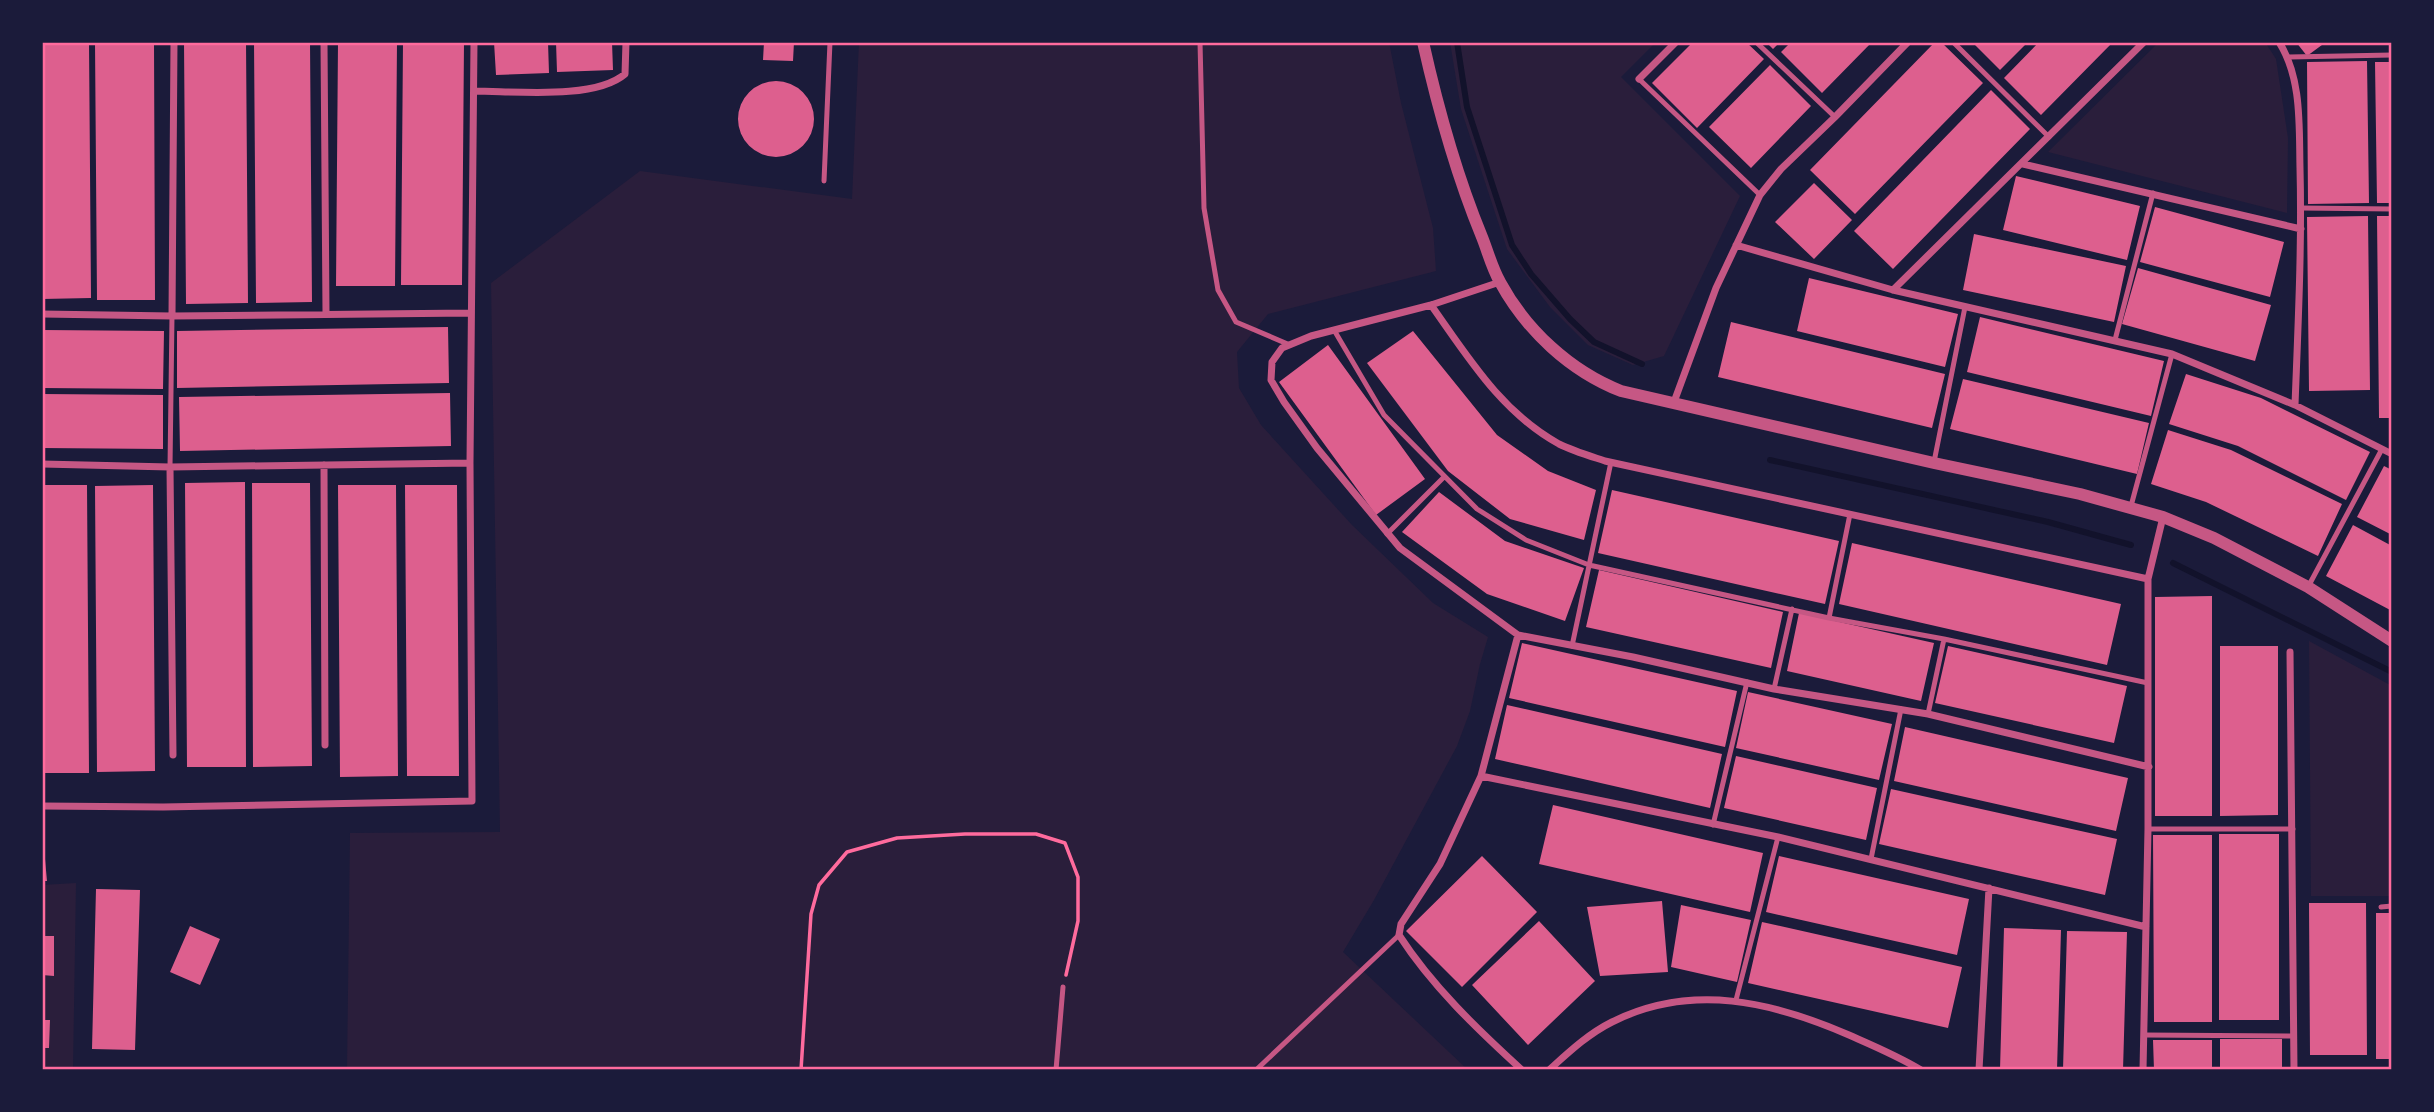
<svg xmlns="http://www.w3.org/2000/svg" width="2434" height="1112" font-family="'Archivo Narrow',sans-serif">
  <rect width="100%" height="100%" fill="#1b1b3a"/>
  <path fill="#2a1e3b" d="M859,42H1389L1401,103L1433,228L1436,271L1268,314L1237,352L1239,388L1261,425L1352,525L1433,603L1488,637L1480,664L1470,711L1457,746L1374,900L1343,952L1468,1070H347L350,833L500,832L491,283L640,171L852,199Z
    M1450,42H1656L1621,77L1740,196L1664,356L1633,365L1588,345L1550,307L1507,249L1461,109Z
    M2159,42H2265L2276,59L2288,138L2287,213L2048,152Z
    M2309,641L2392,686V896H2311Z
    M76,883L73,1070H42V885Z"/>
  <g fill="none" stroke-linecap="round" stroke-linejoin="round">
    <path stroke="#12122b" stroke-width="6" d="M1457,42L1467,107L1512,245L1531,274L1570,319L1594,342L1642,364
      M1770,460L2048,522L2131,545
      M2173,563L2392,672"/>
  </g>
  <path fill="#dd5f8e" d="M42,42H89L91,298L42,299Z
    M95,42H154L155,300H97Z
    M184,42H246L248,303L186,304Z
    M254,42H310L312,302L256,303Z
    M338,42H397L395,286H336Z
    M403,42H464L462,285H401Z
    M494,42H548L549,73L496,75Z
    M556,42H612L613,70L557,72Z
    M764,42H794L793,61L763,60Z
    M1693,42H1746L1764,59L1697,128L1652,83Z
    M1766,42H1780L1773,49Z
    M1791,42H1872L1822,93L1781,52Z
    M1935,42H1941L1983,83L1855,214L1810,170Z
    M1972,42H2028L2000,70Z
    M2039,42H2113L2041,115L2004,78Z
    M2296,42H2326L2307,56Z
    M2367,61L2369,203L2308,204L2307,62Z
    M2375,62H2392V203H2377Z
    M1770,65L1811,106L1751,168L1709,127Z
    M738 119a38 38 0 1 1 76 0a38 38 0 1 1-76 0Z
    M1991,90L2030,129L1893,269L1854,231Z
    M2016,176L2140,206L2127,260L2003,230Z
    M1814,183L1852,220L1814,259L1775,222Z
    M2155,207L2284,242L2270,297L2140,262Z
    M2368,216L2370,390L2309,391L2307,217Z
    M2377,216H2392V418H2379Z
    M1974,234L2126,266L2114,322L1963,290Z
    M2138,268L2271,305L2255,361L2122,324Z
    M1809,278L1958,314L1945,367L1797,331Z
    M1980,317L2164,361L2151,416L1967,372Z
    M1731,322L1945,374L1932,428L1718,377Z
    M448,327L449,383L177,388V331Z
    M42,330L164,331L163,389L42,388Z
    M1413,331L1497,435L1548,471L1596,490L1584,540L1510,519L1448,471L1367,363Z
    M1328,345L1425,479L1376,515L1279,382Z
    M2186,374L2261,398L2370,452L2346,500L2238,446L2169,424Z
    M1963,379L2149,423L2137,474L1950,429Z
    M450,393L451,446L180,451L179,397Z
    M42,394L163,395V449L42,448Z
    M2168,430L2231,450L2342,504L2318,556L2206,502L2151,484Z
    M2384,466L2392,470V535L2357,517Z
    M245,482L246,767H187L185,483Z
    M252,483H310L312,766L253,767Z
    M42,485H87L89,773H42Z
    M153,485L155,771L97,772L95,486Z
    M338,485H396L398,776L340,777Z
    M405,485H457L459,776H407Z
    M1612,490L1839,541L1825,604L1598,553Z
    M1439,492L1505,541L1584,568L1565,621L1487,594L1402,532Z
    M2353,525L2392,546V611L2326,576Z
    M1852,543L2121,604L2107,665L1839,604Z
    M1599,570L1783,612L1771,668L1586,627Z
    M2212,596V816H2155V597Z
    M1799,613L1934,643L1921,701L1787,671Z
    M1522,643L1737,691L1725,747L1509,698Z
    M1948,646L2127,686L2114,743L1935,703Z
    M2220,646H2278V815L2220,816Z
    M1748,692L1892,724L1879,780L1736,748Z
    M1507,705L1722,754L1710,808L1495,759Z
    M1905,727L2128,778L2116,831L1894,781Z
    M1736,756L1877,788L1866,840L1724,808Z
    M1891,789L2117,839L2105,895L1879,844Z
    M1553,805L1763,853L1750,912L1539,864Z
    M2219,834H2279V1020H2219Z
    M2153,835H2212V1022H2154Z
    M1482,856L1537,912L1462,987L1406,931Z
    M1779,856L1969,899L1957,955L1766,912Z
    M45,859L47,881H42V860Z
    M96,889L140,890L135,1050L92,1049Z
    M1662,901L1668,972L1600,976L1587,907Z
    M2309,903H2366L2367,1055H2310Z
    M1681,905L1751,920L1737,982L1671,967Z
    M2376,913H2392V1059H2376Z
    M1539,921L1595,981L1528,1045L1472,985Z
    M1762,922L1962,967L1948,1028L1748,983Z
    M190,926L220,939L200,985L170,972Z
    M2004,928L2061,930L2057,1070H2000Z
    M2067,931L2127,932L2123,1070H2063Z
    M42,936H54V976L42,975Z
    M42,1020H50L49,1048H42Z
    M2220,1039H2282V1070H2220Z
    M2153,1040H2212V1070H2154Z"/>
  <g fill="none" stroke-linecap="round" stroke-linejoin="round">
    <path stroke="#ff6b9d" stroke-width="3.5" d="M801,1070L811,914L819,885L847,852L897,838L965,834H1036L1065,843L1078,877V921L1066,975"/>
    <path stroke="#c65784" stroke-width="5" d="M1200,42L1204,208L1218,290L1236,322L1290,345
      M1756,42L1835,117
      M1953,42L2049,137
      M2289,57L2392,55
      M1639,79L1760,195
      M824,181L830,42
      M2301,208L2392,209
      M1334,330L1384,415L1477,509L1526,540L1589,565L1829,618L1944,639L2148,683
      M2115,340L2153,193
      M1934,462L1965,307
      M170,467L172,316
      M2131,506L2172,354
      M1387,534L1444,477
      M2308,587L2382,449
      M1829,618L1850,514
      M1572,646L1611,462
      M1774,689L1792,609
      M1928,714L1944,639
      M1713,825L1747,682
      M2148,829H2293
      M1871,859L1901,709
      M2381,907L2392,906
      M1736,1000L1778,837
      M2145,1035L2294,1036
      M1056,1070L1063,987
      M1256,1070L1399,935"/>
    <path stroke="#c65784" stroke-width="7" d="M324,42L326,313
      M2279,42C2302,78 2299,126 2300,168C2302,247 2298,326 2295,405
      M1639,79L1676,42
      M475,91C514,91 595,100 625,74L626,42
      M2023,164L2301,229
      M1736,245L1893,290L2172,354L2295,405L2392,454
      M1500,282L1431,305L1311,336L1282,348L1272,362L1271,380L1284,402L1317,448L1400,548L1518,635L1633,657L1774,689L1928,714L2149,767
      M1893,290L2144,42
      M1431,305C1468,357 1501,412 1559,444C1573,451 1590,456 1605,461L2148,579
      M42,314L172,316L470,313
      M172,316L174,42
      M1674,402L1716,288L1760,195L1781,169L1835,117L1908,42
      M42,464L170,467L470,463
      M324,465L325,745
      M170,467L173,755
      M1518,635L1481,776L1440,864L1401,924L1399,935C1432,986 1477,1029 1522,1070
      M2290,652L2294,1070
      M1481,776L1778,837L2146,927
      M42,806L163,807L472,801L470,463L474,42
      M1549,1070C1569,1052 1588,1034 1612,1022C1692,982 1773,1002 1849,1035C1874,1046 1898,1056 1921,1070
      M1979,1070L1989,888
      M2143,1070L2148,829V579L2163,517"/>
    <path stroke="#c65784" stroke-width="12" d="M1423,42C1438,109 1456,174 1482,237C1488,252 1492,268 1500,282C1526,330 1570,371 1621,391L1934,463L2080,494L2163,517L2214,538L2308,587L2392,641"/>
  </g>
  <rect width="2434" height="1112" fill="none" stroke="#1b1b3a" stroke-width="88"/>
  <rect x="44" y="44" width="2346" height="1024" fill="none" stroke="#ff6b9d" stroke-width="2.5"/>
</svg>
